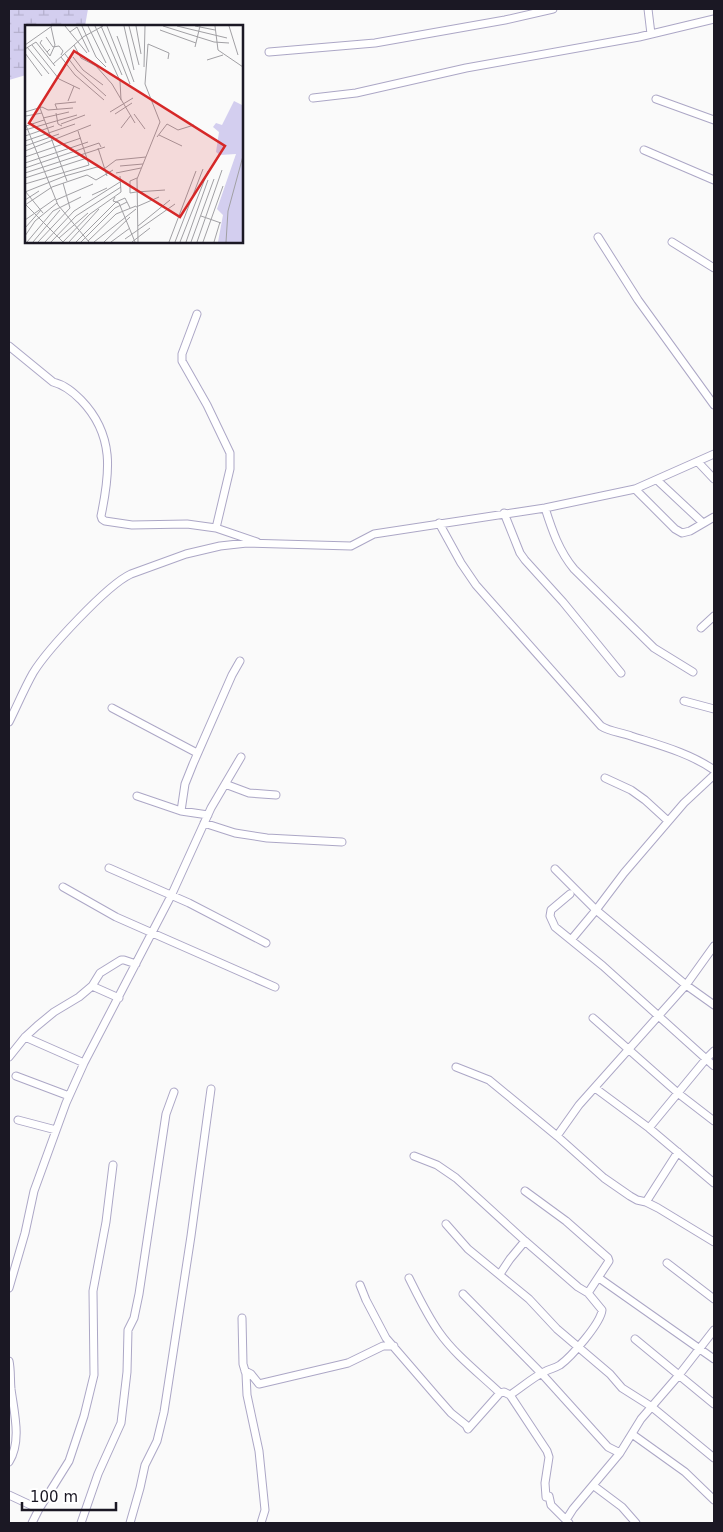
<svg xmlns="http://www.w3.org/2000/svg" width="723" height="1532" font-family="'DejaVu Sans',sans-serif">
  <defs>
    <pattern id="wetland-marsh" width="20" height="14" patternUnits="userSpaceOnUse" patternTransform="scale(1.25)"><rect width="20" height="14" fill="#d3ceef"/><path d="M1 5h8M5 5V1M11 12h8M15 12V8" fill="none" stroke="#b5b0cd"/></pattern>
  </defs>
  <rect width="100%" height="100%" fill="#fafafa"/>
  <path fill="url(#wetland-marsh)" d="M9,9H88L85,26H26V75L9,80Z"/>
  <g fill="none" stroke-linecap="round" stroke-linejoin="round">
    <defs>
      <path id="minor" d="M648,9L651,34
        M269,52L375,43L505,20L553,9
        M313,98L356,93L466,68L639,37L714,19
        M656,99L714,120
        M644,150L714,180
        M598,237L638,300L714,405
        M672,242L714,268
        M197,314L182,354V361L207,405L230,453V469L216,528
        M9,346L53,382C65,385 73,392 81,400C115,435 110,473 101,516L102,519L105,521L132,525L187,524L216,528L257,542
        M698,462L714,479
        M657,480L703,523
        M635,489L675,529L682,533L690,531L714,517
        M545,508C552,530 559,551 574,569L654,648L693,672
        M504,513L520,553L525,560L563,602L621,673
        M439,523L461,563L476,585L601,726C610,732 621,732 631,736C659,745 690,753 714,770
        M701,628L714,616
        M684,701L714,709
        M112,708L197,753
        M9,722C17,706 24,689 33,673C47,650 107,585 131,574L186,554L220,546L247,543L351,546L374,534L545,508L635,489L714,454
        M605,778L631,790L645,800L668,821
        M225,784L249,793L276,795
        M137,796L181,811L208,815
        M181,811L185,784L193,764L232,675L240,661
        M204,823L235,833L267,838L342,842
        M109,868L189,903L266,943
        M555,869L596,910L686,985L714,1005
        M63,887L116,917L275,987
        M570,894L551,910L550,916L555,927L603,966L714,1066
        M571,940L596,910L624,873L684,803L714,775
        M92,986L119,998
        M593,1018L679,1094L714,1121
        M25,1037L84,1063
        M9,1057L25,1037L37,1026L54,1012L79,997L92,986L100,973L121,960H124L136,964
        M456,1067L489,1080L557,1136L604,1178L630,1196L637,1200L646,1202L658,1208L714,1242
        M16,1076L69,1096
        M595,1088L649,1128L714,1183
        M18,1120L56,1130
        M649,1128L706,1059L714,1051
        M557,1136L579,1105L686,985L714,946
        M414,1156L437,1165L456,1178L525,1241L578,1287L588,1293L602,1310C601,1323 571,1357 560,1365C555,1368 550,1369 546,1371C533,1377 521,1388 510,1395
        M525,1191L566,1221L608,1258L609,1261L588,1293
        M646,1202L678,1152
        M446,1224L468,1249L529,1299L557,1329L610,1374L622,1388L652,1407L714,1458
        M667,1263L714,1299
        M500,1274L510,1259L525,1241
        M409,1278C418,1296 427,1315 439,1332C455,1355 480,1374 500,1393L504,1392L510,1395L547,1451L549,1457L545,1483L546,1497L549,1496L551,1505L569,1523
        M599,1278L714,1359
        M360,1285L366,1300L386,1338L436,1396L451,1413L466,1425L468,1429L500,1393
        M9,1288L25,1233L34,1191L66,1103L84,1063L171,896L211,808L241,757
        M463,1294L542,1374L608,1447L620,1453
        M242,1318L243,1364L246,1374L247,1395L259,1451L265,1510L261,1523
        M635,1339L714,1404
        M9,1361C11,1370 10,1379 11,1389C14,1412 22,1441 9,1462
        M245,1371L251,1374L259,1384L348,1363L383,1346H394
        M632,1434L685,1472L714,1500
        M594,1486L622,1507L636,1523
        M9,1495L39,1509L32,1523
        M39,1509L69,1461L84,1416L94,1375L93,1291L106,1222L113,1165
        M566,1520L573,1509L620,1453L641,1419L679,1375L714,1330
        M81,1523L98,1474L121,1423L127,1372L128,1330L134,1318L139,1294L166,1114L174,1092
        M130,1523L140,1488L145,1465L157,1441L164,1412L191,1236L211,1089"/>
    </defs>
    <use href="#minor" stroke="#aca7c6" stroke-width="9"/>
    <use href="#minor" stroke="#fff" stroke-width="7"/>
  </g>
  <g transform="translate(25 25)">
    <rect width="218" height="218" fill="#fafafa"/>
    <path d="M209,76L217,80V217H193L198,190L192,184L211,129L195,130L191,127L194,107L188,102L191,98L197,100Z" fill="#d3ceef"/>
    <path fill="none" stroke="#a1a0a4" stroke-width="1" d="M40,1L62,28M57,1L71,32L81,42M63,1L81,38M70,1L95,56L96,75M76,1L97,50M82,1L105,59M99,1L109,45M104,1L114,40M111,1L116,29M138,1L189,17L204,18M152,1L202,13M170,1L190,5M190,1L193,25L218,42M204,1L213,30M135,5L171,18M45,7L52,2L64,27M92,11L109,57M21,12L28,22L34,21L38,26L36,30M17,15L15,18L22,27M0,20L27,1M7,20L34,54L55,64M49,20L56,33L71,41L87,59L110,98M2,22L24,49M170,22L175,1M0,24L11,17L30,41M25,24L22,27L25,31L30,20L26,2M0,28L17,51M40,29L52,45L81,71M36,32L50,50L79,75M48,32L58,45L78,60M182,35L198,30M28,39L58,12L78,1M119,42L120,1M43,76L49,61M15,83L42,156M32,84L30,79L51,77M85,87L108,73M31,88L33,99L37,101M90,89L107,78M109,89L120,104M1,91L17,88M0,92V87L17,82L23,85L48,83M18,93L44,87M0,98L33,180L64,217M36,99L60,90M1,101L19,95M96,103L106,90M0,105L52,90M134,110L157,121M0,111L29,101M132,112L142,99L153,105L169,100M0,116L50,99M0,121L34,109M73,123L82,151M0,126L66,100M0,132L56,113M0,138L63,117M95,141L118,139M0,143L74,118L76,122M0,148L80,122M91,148L116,143M0,153L62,133M0,159L64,140L53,106M0,166L18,188M0,167L40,151L72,142L79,144L91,135L121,132M111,167L140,165M111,167L105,168V156L112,153M67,170L82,163M90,172L88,176L94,178L110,217M0,175L14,166M31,175L68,159M0,180L27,162L62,150L71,155L88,145M1,180L38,217L65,189L96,167L95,151M111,182L134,172M176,191L196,198M0,195L30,174M113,201L145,175M0,203L16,185M0,211L10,196L32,178M34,213L63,188M100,214L150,179M63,216L91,189L111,181M2,217L28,186L56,172M8,217L35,185M13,217L45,183L38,158M20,217L49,186L95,157M26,217L51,191L96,162M44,217L74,184M51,217L91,177L100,173L105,183M56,217L90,183L102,177M69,217L111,184M79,217L105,192M86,217L105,203M107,217L125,203M113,217L112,154L135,97L120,59L123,19L144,28L143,34M144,217L171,146M150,217L178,144M155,217L183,146M161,217L183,155M166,217L189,154M172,217L197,145M178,217L198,161M189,217L195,197M201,217L203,186L218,131"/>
    <path fill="#d62828" fill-opacity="0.15" stroke="#d62828" stroke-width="2.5" d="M49,26L200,121L155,192L4,98Z"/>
    <rect width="218" height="218" fill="none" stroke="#1b1824" stroke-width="2.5"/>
  </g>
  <rect width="723" height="1532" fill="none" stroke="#1b1824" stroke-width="20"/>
  <path d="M22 1502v8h94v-8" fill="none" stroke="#1b1824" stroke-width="2.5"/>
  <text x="30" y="1502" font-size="15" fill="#1b1824" stroke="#ffffff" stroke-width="4" paint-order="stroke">100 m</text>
</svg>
